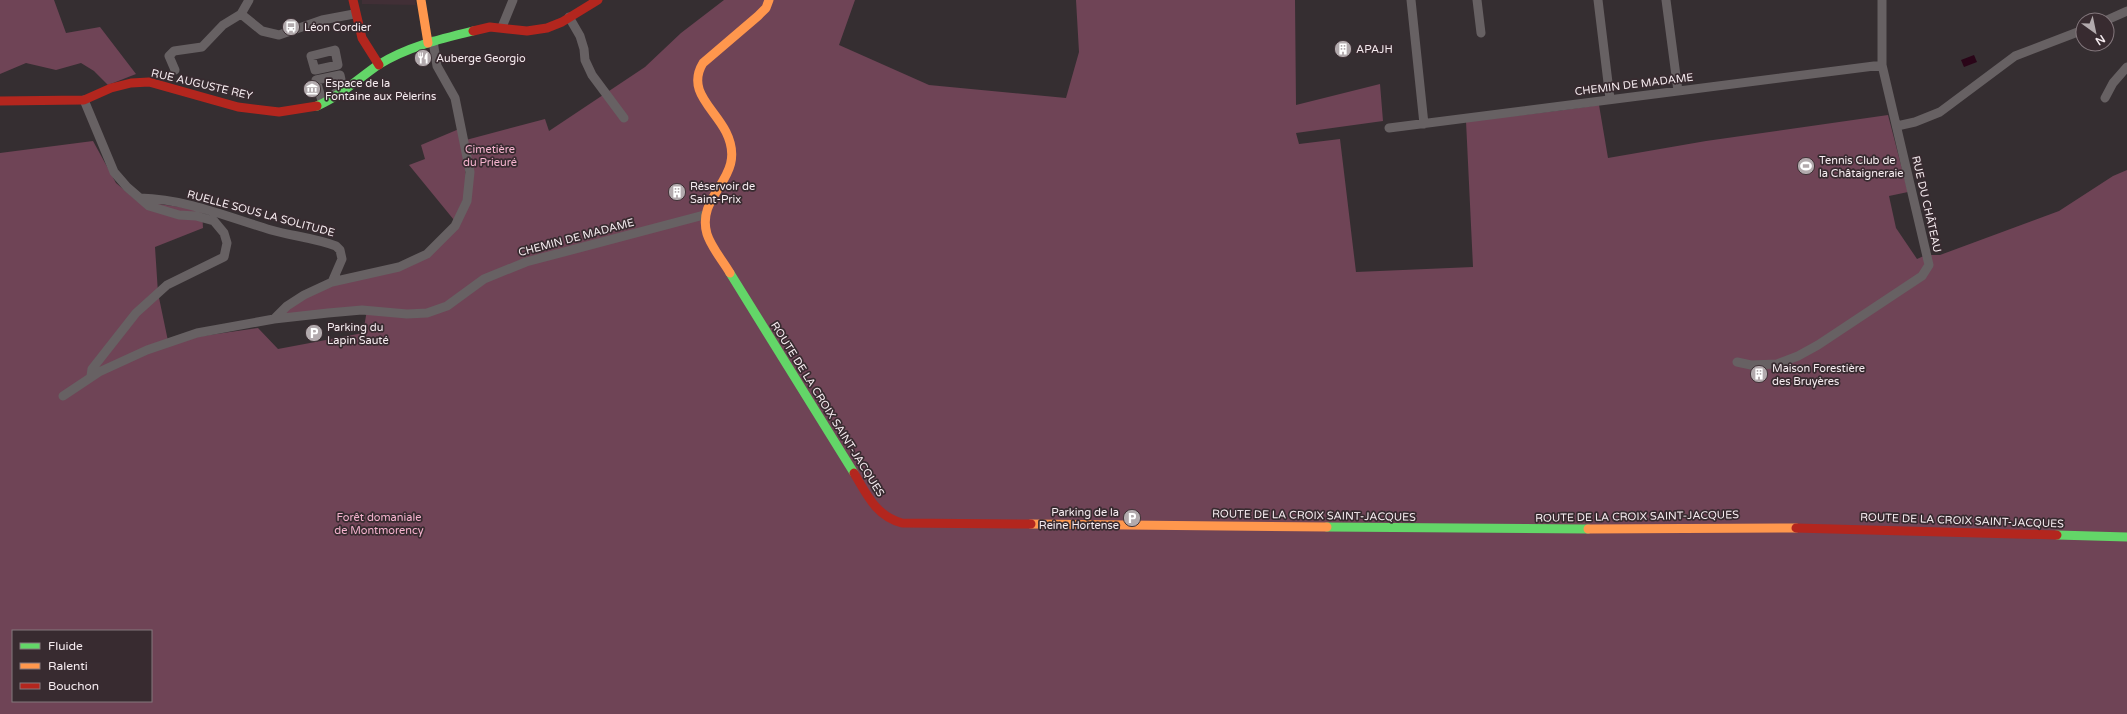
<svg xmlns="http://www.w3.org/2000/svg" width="2127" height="714" font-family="'Varela Round',sans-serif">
  <rect width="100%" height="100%" fill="#352e31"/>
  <path fill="#412f36" d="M362,0H415L416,5L362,4Z"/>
  <path fill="#6f4456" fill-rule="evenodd" d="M0,0H54L66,33L100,27L136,74L108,85L94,71L81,63L56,70L26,63L0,74Z
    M724,0H855L839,45L929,85L1066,98L1079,52L1076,0H1295L1296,105L1380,84L1383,121L1296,133L1299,144L1340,139L1356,272L1473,267L1466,121C1510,116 1554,112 1599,105L1608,158L1706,141L1888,115L1908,192L1889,196L1896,228L1917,259L1926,255H1940L2059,211L2113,176L2127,170V714H0V153L93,141L116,183L137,201L202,210L203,228L155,247L158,293L168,341L258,328L278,349L363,333L367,310L274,319L304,295L427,254L450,233L470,197L466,140L545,119L549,131L645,67L681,33ZM13,631H151V701H13Z
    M459,129L468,189L454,220L409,165L425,159L421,145Z"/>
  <path fill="#2a0518" d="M1974,55L1977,62L1964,67L1961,60Z"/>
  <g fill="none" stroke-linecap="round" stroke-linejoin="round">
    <path stroke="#676163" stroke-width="9" d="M1411,0L1424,124
      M1477,0L1481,33
      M1598,0L1610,99
      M1666,0L1678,91
      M241,14L262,31L279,35L322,20L354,14
      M569,17L580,36L584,49L585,60L592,75L624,118
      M2107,20L2127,11
      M502,27L513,0
      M335,50L338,65L315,70L311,56Z
      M175,70L169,56L174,51L202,47L223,25L241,14L249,0
      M340,75L343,89L322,101L316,80Z
      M2105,98L2113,83L2127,67
      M84,100L114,172L127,187L149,206L179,215L196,216L214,221L224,233L227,243L224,257L167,285L136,313L92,369L91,376
      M1897,126L1915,122L1940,112L2015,56L2083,30
      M1389,128L1882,65
      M140,198C186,199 228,217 271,230C292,236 315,238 336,246L340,250L342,259L332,282
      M274,319L287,306L304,295L332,282L399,267L427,254L455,226L467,201L470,172L455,98L437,66L433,41
      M1737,362L1751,365L1777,364L1798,356L1818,345L1922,276L1929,265L1882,65V0
      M63,396L99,372L147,350L197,333L274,319L328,313L362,310L407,314L427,313L447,306L484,279L526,262L704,215"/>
    <path stroke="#63d668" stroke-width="9" d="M317,106C340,96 358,79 378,65C407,47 440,39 473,31
      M730,273L854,473
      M1327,527L1588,529
      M2057,535L2127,537"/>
    <path stroke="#ff974d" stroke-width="9" d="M421,0L428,43
      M730,273C723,261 711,247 707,234C695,193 749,178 726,132C714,108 686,91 703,63L758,16L766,8L769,0
      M1031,524L1327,527
      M1588,529L1796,528"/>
    <path stroke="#b3261e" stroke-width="9" d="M353,0L362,38L379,65
      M473,31L490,27L527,31L547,28L562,22L598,0
      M0,101L84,100L111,88L131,83L149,82L238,107L279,112L317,106
      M854,473C867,495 876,516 902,523L1031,524
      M1796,528L2057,535"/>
  </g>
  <defs>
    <symbol id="bus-disc" viewBox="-11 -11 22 22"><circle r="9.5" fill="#b2aaad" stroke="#382b30"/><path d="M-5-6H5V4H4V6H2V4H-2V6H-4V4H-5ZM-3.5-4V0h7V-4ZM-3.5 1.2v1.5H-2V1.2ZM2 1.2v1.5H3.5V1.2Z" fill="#fff"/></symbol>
    <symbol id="building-disc" viewBox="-11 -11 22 22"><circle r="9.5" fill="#b2aaad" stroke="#382b30"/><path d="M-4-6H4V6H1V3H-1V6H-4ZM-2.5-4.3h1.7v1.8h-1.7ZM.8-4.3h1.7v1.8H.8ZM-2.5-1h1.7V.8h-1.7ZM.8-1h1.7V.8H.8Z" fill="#fff"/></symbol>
    <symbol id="restaurant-disc" viewBox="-11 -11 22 22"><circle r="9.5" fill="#b2aaad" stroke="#382b30"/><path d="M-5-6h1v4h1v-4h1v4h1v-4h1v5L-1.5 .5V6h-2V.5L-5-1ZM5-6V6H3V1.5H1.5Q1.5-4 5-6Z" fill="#fff"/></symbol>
    <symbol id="museum-disc" viewBox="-11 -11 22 22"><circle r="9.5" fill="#b2aaad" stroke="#382b30"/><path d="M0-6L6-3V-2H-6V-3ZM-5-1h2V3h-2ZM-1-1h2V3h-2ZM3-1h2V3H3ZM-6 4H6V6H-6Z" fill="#fff"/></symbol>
    <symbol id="stadium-disc" viewBox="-11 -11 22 22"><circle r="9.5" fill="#b2aaad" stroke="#382b30"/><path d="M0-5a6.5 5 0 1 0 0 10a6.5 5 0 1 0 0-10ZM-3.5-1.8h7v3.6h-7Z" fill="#fff"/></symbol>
    <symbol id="parking-disc" viewBox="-11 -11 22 22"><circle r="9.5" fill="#b2aaad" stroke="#382b30"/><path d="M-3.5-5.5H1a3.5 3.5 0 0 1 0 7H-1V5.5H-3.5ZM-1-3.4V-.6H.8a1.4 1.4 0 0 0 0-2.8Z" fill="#fff"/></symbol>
  </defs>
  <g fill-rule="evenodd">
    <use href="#bus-disc" x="281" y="17" width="20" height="20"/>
    <use href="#building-disc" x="1333" y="39" width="20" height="20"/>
    <use href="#restaurant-disc" x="413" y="48" width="20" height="20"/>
    <use href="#museum-disc" x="302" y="79" width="20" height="20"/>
    <use href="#stadium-disc" x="1796" y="156" width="20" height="20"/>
    <use href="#building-disc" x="667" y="182" width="20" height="20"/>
    <use href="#parking-disc" x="304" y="323" width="20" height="20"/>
    <use href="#building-disc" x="1749" y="364" width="20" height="20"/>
    <use href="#parking-disc" x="1122" y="508" width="20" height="20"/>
  </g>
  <g text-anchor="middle" stroke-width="3.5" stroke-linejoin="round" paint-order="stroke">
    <g font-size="11" fill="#f6ecf0" stroke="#382b30" text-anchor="start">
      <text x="304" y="31">Léon Cordier</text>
      <text x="1356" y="53">APAJH</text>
      <text x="436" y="62">Auberge Georgio</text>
      <text x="325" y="87">Espace de la<tspan x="325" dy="13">Fontaine aux Pèlerins</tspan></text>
      <text x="1819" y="164">Tennis Club de<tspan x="1819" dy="13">la Châtaigneraie</tspan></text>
      <text x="690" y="190">Réservoir de<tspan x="690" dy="13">Saint-Prix</tspan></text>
      <text x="327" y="331">Parking du<tspan x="327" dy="13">Lapin Sauté</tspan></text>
      <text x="1772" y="372">Maison Forestière<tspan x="1772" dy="13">des Bruyères</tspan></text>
      <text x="1119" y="516" text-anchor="end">Parking de la<tspan x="1119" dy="13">Reine Hortense</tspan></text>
    </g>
    <g font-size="11" fill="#f6ecf0" stroke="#382b30">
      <text transform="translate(202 84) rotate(13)" y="4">RUE AUGUSTE REY</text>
      <text transform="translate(1634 84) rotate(-7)" y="4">CHEMIN DE MADAME</text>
      <text transform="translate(1927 204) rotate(77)" y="4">RUE DU CHÂTEAU</text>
      <text transform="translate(261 213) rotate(15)" y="4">RUELLE SOUS LA SOLITUDE</text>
      <text transform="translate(576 237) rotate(-15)" y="4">CHEMIN DE MADAME</text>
      <text transform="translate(828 409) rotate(58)" y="4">ROUTE DE LA CROIX SAINT-JACQUES</text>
      <text transform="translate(1314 515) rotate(1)" y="4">ROUTE DE LA CROIX SAINT-JACQUES</text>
      <text transform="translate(1637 516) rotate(-1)" y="4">ROUTE DE LA CROIX SAINT-JACQUES</text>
      <text transform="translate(1962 520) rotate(2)" y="4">ROUTE DE LA CROIX SAINT-JACQUES</text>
    </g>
    <g font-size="11" fill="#f6b4cf" stroke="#382b30">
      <text x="490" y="153">Cimetière<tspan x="490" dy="13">du Prieuré</tspan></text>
      <text x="379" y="521">Forêt domaniale<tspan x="379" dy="13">de Montmorency</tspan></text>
    </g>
  </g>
  <rect x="12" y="630" width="140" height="72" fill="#382b30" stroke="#84787d"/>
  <rect x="20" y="643" width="20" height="6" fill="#63d668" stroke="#84787d"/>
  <text x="48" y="650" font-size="12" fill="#f6ecf0">Fluide</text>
  <rect x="20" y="663" width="20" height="6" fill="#ff974d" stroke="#84787d"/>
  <text x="48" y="670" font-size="12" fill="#f6ecf0">Ralenti</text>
  <rect x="20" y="683" width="20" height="6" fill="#b3261e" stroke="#84787d"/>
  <text x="48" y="690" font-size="12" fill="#f6ecf0">Bouchon</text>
  <g transform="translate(2095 32) rotate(147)"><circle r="19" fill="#382b30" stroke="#84787d"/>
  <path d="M0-3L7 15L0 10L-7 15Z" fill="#b2aaad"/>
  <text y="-6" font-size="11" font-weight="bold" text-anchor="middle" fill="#f6ecf0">N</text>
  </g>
</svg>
